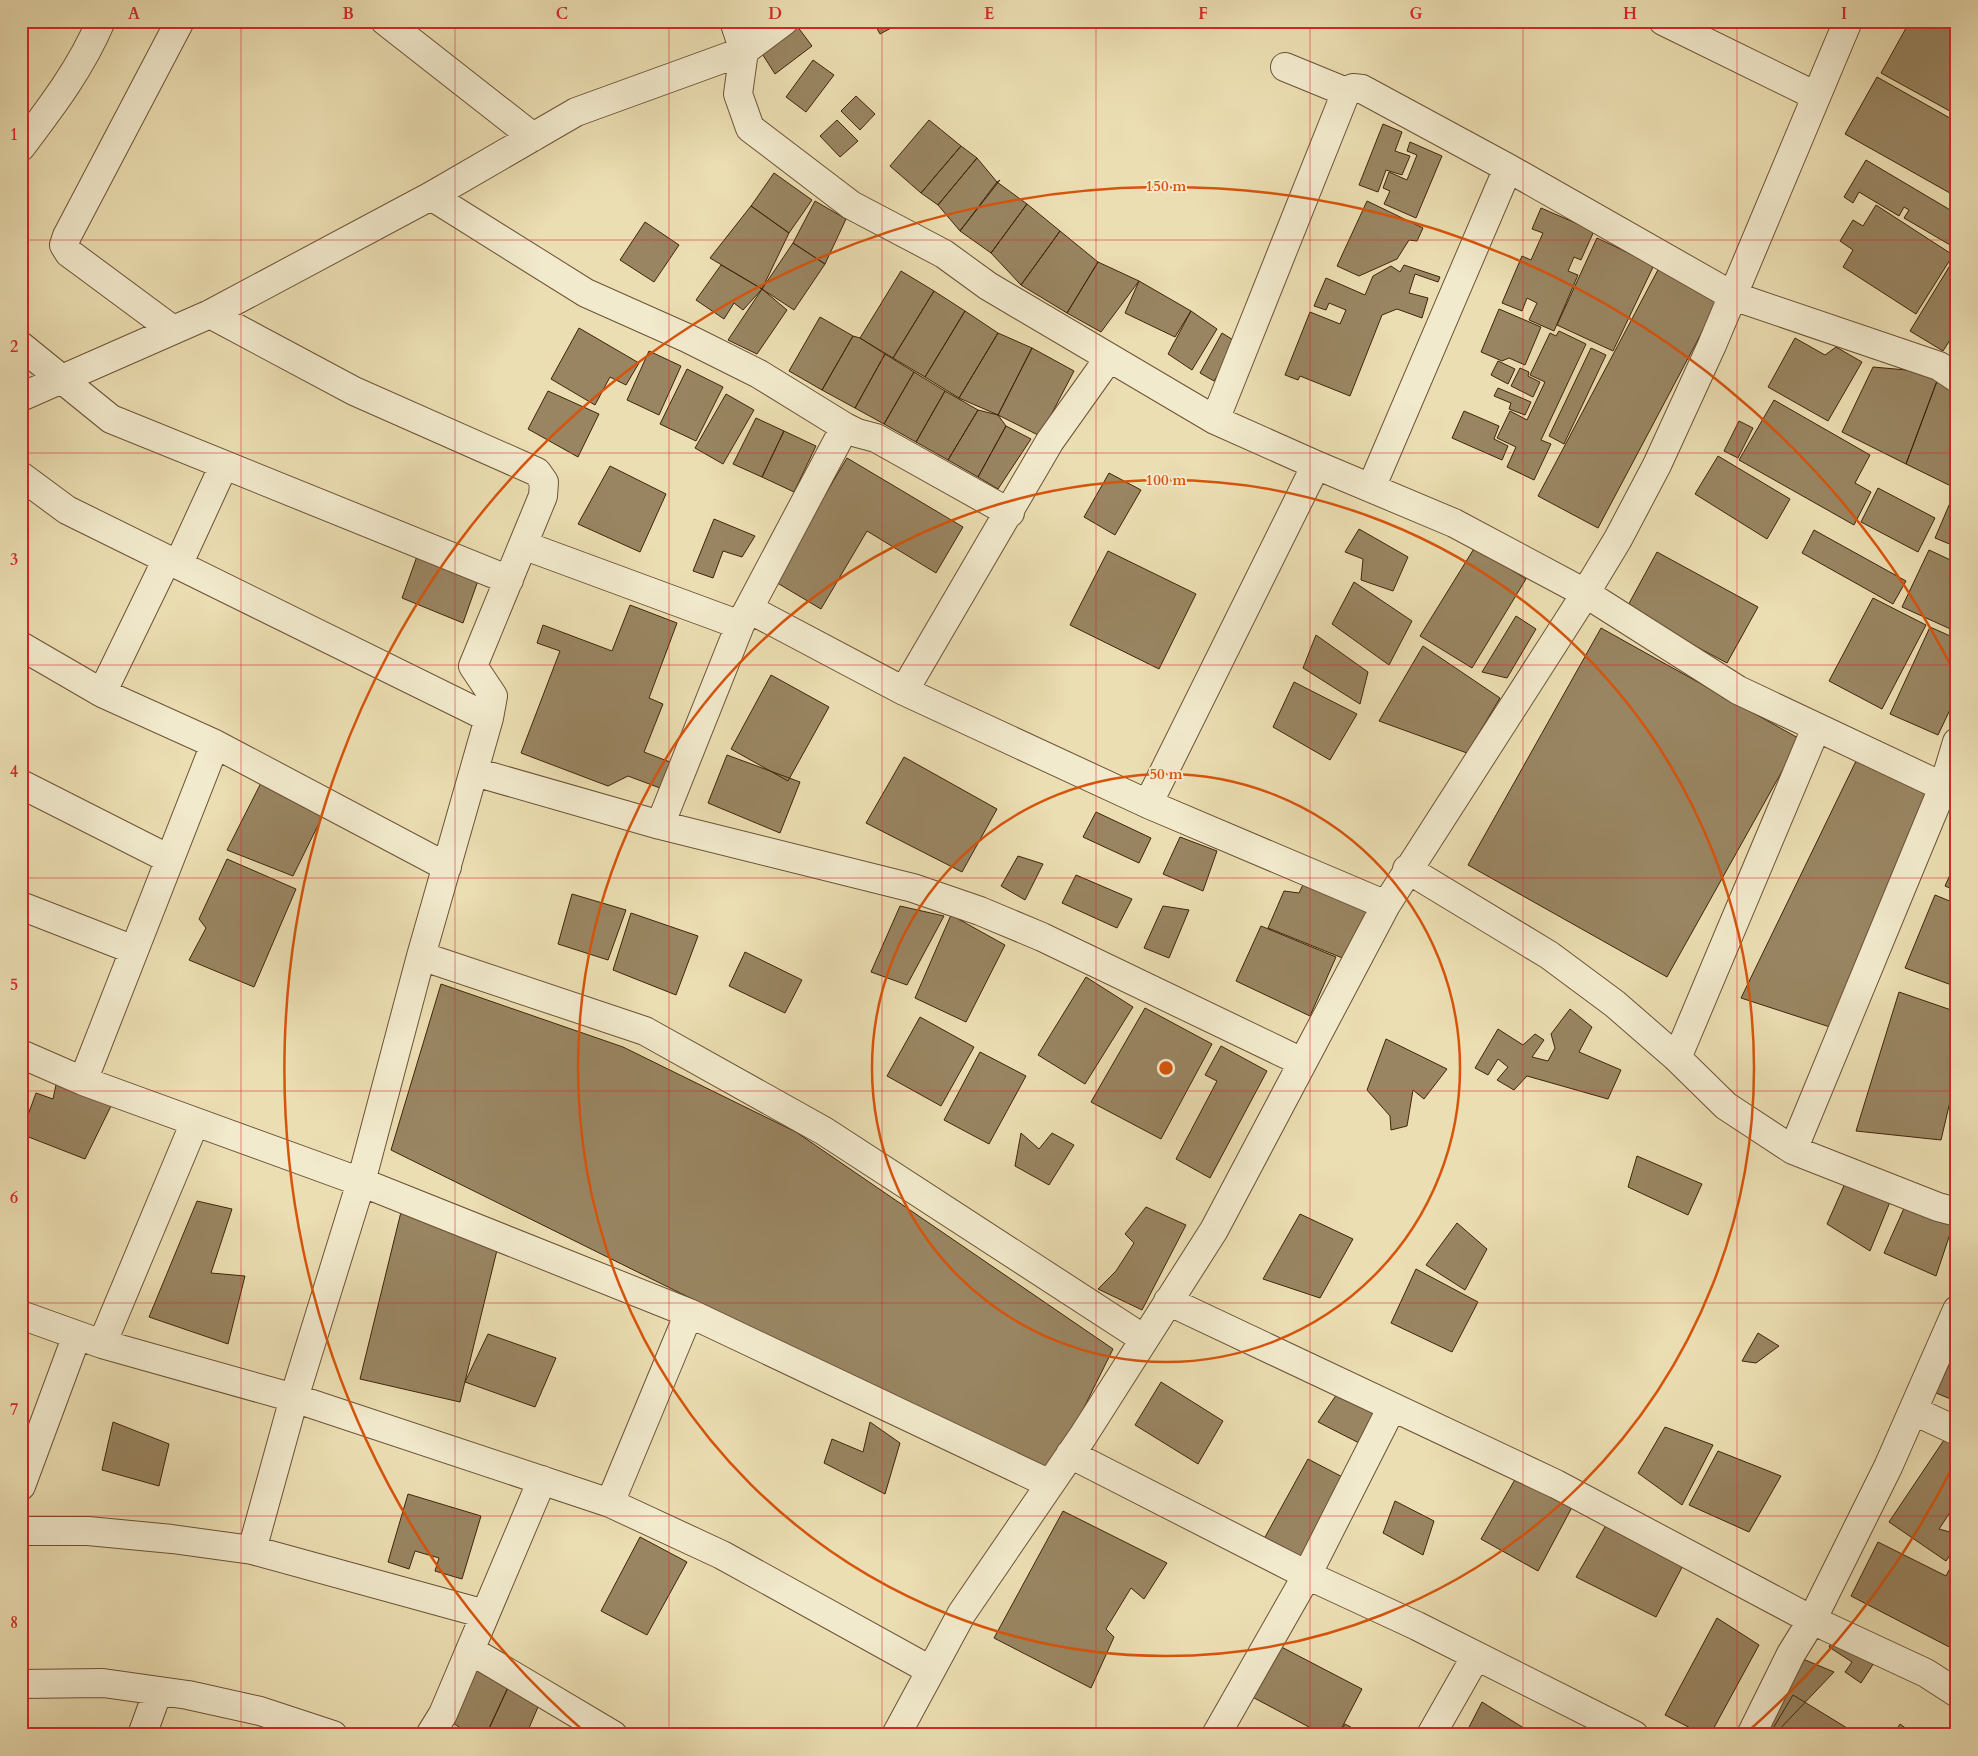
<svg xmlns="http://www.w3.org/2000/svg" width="1978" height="1756" font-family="Cardo,serif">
  <rect width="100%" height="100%" fill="#ebdeb2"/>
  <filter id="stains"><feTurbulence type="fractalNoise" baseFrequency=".004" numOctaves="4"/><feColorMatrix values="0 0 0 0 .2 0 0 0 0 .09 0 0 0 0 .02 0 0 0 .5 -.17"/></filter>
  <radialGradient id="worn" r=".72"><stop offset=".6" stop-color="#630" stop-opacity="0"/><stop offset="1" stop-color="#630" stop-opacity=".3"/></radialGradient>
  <path fill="#998562" stroke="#41240b" d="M873,21H904L880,34Z
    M1910,21H1957V115L1881,73Z
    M797,26L812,46L775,74L761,52Z
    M813,60L834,75L806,112L786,97Z
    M1877,77L1957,122V197L1845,134Z
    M856,96L875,114L860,130L841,111Z
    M837,120L858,141L840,157L820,136Z
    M929,120L961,146L921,193L890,166Z
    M1383,124L1402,132L1395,151L1410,156L1402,175L1386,170L1378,192L1359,185Z
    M1410,142L1442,156L1416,218L1384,204L1390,191L1383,188L1389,172L1407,180L1417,155L1407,151Z
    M961,146L977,158L938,205L921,193Z
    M977,158L997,182L1000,180L960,231L938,205Z
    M1866,160L1957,214V249L1904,218L1909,210L1904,207L1899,216L1859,192L1853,203L1844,197Z
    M774,173L812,200L789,233L751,206Z
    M997,182L1027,204L991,253L960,231Z
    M815,201L846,219L825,264L793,243Z
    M1367,201L1423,228L1417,241L1409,240L1397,259L1359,276L1337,266Z
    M1027,204L1060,231L1021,285L991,253Z
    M1876,205L1953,255L1916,314L1843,267L1853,250L1840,241L1853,220L1863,226Z
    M751,206L789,233L762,289L710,258Z
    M1541,208L1594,231L1581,260L1574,257L1568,271L1578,275L1554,331L1529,320L1537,303L1527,298L1522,311L1502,303L1522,256L1531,260L1543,233L1532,229Z
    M645,222L679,245L654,282L620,260Z
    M1060,231L1098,262L1067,313L1021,285Z
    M1597,238L1654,265L1613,351L1557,325Z
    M793,243L825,264L794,310L762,289Z
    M1957,254V329L1943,351L1910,331Z
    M1098,262L1139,281L1101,332L1067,313Z
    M721,265L762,289L743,310L734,303L724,319L696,300Z
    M1404,265L1440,277L1438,282L1415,274L1409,293L1428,298L1422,318L1397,309L1382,315L1350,396L1300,376L1298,380L1285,375L1310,312L1340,324L1346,310L1329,303L1326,310L1314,306L1326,278L1365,295L1373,276L1391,266L1400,272Z
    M1660,266L1720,298L1598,528L1538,496Z
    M901,271L934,291L893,358L860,338Z
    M1139,281L1191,311L1175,337L1125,313Z
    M762,289L787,310L757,354L728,340Z
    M934,291L965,311L925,377L893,358Z
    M1499,309L1541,327L1525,365L1509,358L1502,361L1481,352Z
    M965,311L998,333L959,398L925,377Z
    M1191,311L1217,329L1192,370L1168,354Z
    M820,317L853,336L822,390L789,371Z
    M579,328L639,363L626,385L610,377L595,405L551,379Z
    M1559,331L1586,344L1541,440L1551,444L1534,480L1507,467L1516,447L1497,438L1510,411L1527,420L1545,382L1530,375L1550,333L1556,336Z
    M998,333L1032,348L998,415L959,398Z
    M1222,333L1238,343L1214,381L1200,373Z
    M853,336L860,338L885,354L855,408L822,390Z
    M1795,338L1825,355L1836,347L1862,362L1828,421L1768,387Z
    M1032,348L1074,371L1040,436L998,415Z
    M1591,348L1606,355L1564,444L1549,436Z
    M649,351L681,366L659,415L627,400Z
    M885,354L914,372L884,424L855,408Z
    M1498,361L1515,369L1508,384L1491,375Z
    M1873,367L1940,373L1906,464L1842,432Z
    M1520,368L1529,372L1528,376L1540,382L1533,397L1511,386Z
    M687,369L723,387L696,441L660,424Z
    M914,372L945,391L916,442L884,424Z
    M1940,373L1957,385V489L1906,464Z
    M1498,388L1531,402L1525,415L1509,409L1511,403L1494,396Z
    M548,391L599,414L578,457L528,429Z
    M945,391L978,410L948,460L916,442Z
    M726,394L754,410L723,464L695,448Z
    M1774,400L1870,455L1855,483L1871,492L1854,525L1739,460Z
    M978,410L998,415L1006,426L978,477L948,460Z
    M1464,411L1499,426L1494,439L1508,446L1502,460L1452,438Z
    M756,418L784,431L762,477L733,464Z
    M1739,421L1753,428L1738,458L1724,451Z
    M1006,426L1031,439L998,489L978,477Z
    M784,431L816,446L794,492L762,477Z
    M1718,456L1790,499L1767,539L1695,494Z
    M847,458L963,527L936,573L867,531L821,609L774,581Z
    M610,466L666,494L640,552L578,524Z
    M1109,473L1141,490L1115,535L1084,517Z
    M1878,488L1935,518L1918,552L1861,522Z
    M1956,489H1957V547L1935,538Z
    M714,519L755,536L742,557L723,551L713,578L693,571Z
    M1359,529L1408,557L1393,591L1361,580L1363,559L1345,552Z
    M1814,530L1906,581L1893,604L1802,553Z
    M1475,547L1526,579L1472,668L1420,636Z
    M420,548L480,575L463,623L402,598Z
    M1929,550L1957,563V632L1902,607Z
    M1108,551L1196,594L1159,669L1070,625Z
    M1657,552L1758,607L1727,663L1626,609Z
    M1354,582L1412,621L1389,665L1332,624Z
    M1873,598L1926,625L1882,709L1829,681Z
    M630,605L677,623L649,698L663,704L644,752L670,762L660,788L628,776L608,786L521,753L560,651L537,643L543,625L612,651Z
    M1516,616L1536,629L1507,678L1482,672Z
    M1930,627L1957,639V695L1938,735L1890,714Z
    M1601,628L1800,739L1667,977L1468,865Z
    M1316,635L1368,672L1360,704L1303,668Z
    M1423,646L1500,698L1467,753L1379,721Z
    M771,675L829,707L788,781L731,749Z
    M1294,682L1357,714L1330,760L1273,727Z
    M727,755L800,782L780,833L708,803Z
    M904,757L997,809L962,872L866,823Z
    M1858,757L1929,789L1833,1028L1741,998Z
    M264,777L326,809L293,876L227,850Z
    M1096,812L1151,838L1139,863L1083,837Z
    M1180,837L1217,851L1203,891L1163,874Z
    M1018,856L1043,864L1025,900L1001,886Z
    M227,859L296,889L254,987L189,960L206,928L199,919Z
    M1957,859V891L1945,886Z
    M1309,872L1374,900L1345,959L1268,928L1284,891L1299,893Z
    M1076,875L1132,899L1117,928L1062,903Z
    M572,894L626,910L608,960L558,944Z
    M1935,895L1957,904V987L1905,968Z
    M900,906L944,916L907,985L871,972Z
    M1163,906L1189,910L1169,958L1144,948Z
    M631,913L698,936L676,995L613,970Z
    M951,915L1005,945L966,1022L915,998Z
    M1261,926L1336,957L1310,1016L1236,981Z
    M745,952L802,980L785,1013L729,986Z
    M1086,977L1133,1007L1085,1084L1038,1055Z
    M441,984L623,1047L796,1132L1113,1349L1050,1476L391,1150Z
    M1899,992L1957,1012V1072L1941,1140L1856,1131Z
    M1145,1008L1212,1044L1161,1139L1091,1102Z
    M1570,1009L1592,1027L1579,1052L1621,1070L1608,1099L1527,1076L1514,1090L1497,1080L1508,1067L1498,1059L1488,1075L1475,1068L1498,1029L1523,1045L1535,1034L1544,1040L1532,1057L1548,1061L1555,1048L1551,1034Z
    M920,1017L974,1047L941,1106L887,1076Z
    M1386,1039L1447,1069L1424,1099L1413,1090L1407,1126L1391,1130L1390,1116L1367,1090Z
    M1221,1046L1267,1071L1210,1178L1176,1159L1217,1081L1205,1075Z
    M980,1052L1026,1076L989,1144L944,1120Z
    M57,1080L112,1104L85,1159L21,1134L36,1093L53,1099Z
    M1021,1133L1039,1149L1052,1133L1074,1145L1049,1185L1015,1166Z
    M1637,1156L1702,1184L1688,1215L1628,1187Z
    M1846,1181L1892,1197L1870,1251L1827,1224Z
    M197,1201L232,1209L211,1273L245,1276L228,1344L149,1317Z
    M1905,1206L1954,1222L1936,1276L1884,1253Z
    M1146,1207L1186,1225L1142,1310L1098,1289L1116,1271L1134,1243L1125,1234Z
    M401,1212L498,1246L460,1402L360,1379Z
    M1300,1214L1353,1239L1320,1298L1263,1279Z
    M1457,1223L1487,1249L1465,1290L1426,1265Z
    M1416,1269L1478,1302L1452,1352L1391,1323Z
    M1758,1333L1779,1346L1756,1363L1742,1361Z
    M488,1334L556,1358L535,1407L465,1382Z
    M1957,1347V1392L1953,1400L1936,1393Z
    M1161,1382L1223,1421L1198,1464L1135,1425Z
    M1339,1391L1384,1411L1365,1446L1318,1422Z
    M113,1422L169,1444L159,1486L102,1470Z
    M870,1422L900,1443L885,1494L824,1463L832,1439L863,1452Z
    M1665,1427L1713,1445L1682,1505L1638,1473Z
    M21,1430L34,1432L21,1456Z
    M1948,1434L1957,1440V1502L1939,1529L1957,1534V1545L1946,1561L1889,1522Z
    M1718,1451L1781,1476L1749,1532L1689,1505Z
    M1308,1459L1354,1483L1314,1563L1264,1539Z
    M1517,1476L1578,1496L1538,1571L1481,1539Z
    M408,1494L481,1516L462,1579L435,1571L439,1558L415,1551L409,1569L388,1562Z
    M1395,1501L1434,1521L1423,1555L1383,1533Z
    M1063,1511L1167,1563L1144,1599L1131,1588L1106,1629L1114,1637L1091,1688L994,1638Z
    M1613,1513L1689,1554L1656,1617L1576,1577Z
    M640,1537L687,1562L647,1635L601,1611Z
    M1878,1542L1946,1576L1957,1555V1651L1851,1596Z
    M1717,1618L1759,1645L1710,1735H1704L1665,1715Z
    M1835,1637L1881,1652L1861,1683L1845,1672L1852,1662L1829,1647Z
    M1268,1640L1362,1689L1338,1735H1324L1241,1691Z
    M1791,1654L1834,1672L1774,1735H1759Z
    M480,1664L511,1681L486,1735H471L450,1721Z
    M511,1681L541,1700L526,1735H486Z
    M1793,1695L1852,1731L1850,1735H1769Z
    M1482,1702L1535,1735H1465Z
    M1345,1724L1365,1735H1339Z
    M1900,1724L1915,1735H1893Z
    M831,1728L841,1735H827Z"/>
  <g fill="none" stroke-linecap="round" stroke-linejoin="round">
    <defs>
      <path id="street" d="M385,21L533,137
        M734,21L744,51L738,94L750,128L851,205L944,254L988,286L1215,420L1316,465L1454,523L1585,593L1738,690L1931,781L1957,789
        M1663,21L1816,96
        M1285,67L1346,92
        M21,147C52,106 81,68 101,21
        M431,196L586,293L687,338L759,374L845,427L857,433L876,438L1010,513
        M210,314L354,391L537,472L544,482L543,496L473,666L493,696L489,718L421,956L361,1182L294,1398L252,1550
        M173,330L69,253L64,245L67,236L180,21
        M21,346L111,419L509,580
        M21,397L210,314L431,196L576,112L744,51L784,21
        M1215,420L1346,92L1353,88L1362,89L1508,168L1733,296L1939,366L1957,378
        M21,476L67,510L489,718
        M1371,488L1508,168
        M523,545L740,625
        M178,565L224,465
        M749,609L904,691L1148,804L1386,905
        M21,646L102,693L215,744L447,867
        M904,691L1050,441L1109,358
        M102,693L167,559
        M475,772L660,825L913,888L980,911L1042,937L1302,1062
        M21,784L169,859
        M1148,804L1316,465
        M660,825L740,625L845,427
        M1407,869L1549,955L1615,1004L1677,1058L1726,1106L1793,1150L1938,1207L1957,1212
        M21,906L134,950
        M421,956L645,1031L824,1131L1144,1339
        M21,1054L83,1081L361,1182L689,1313L1050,1484
        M1677,1058L1816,728
        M83,1081L215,744
        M1793,1150L1944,785L1957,742
        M1168,1301L1556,1484L1812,1620L1926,1673L1957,1693
        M21,1315L102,1344L294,1398L610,1503L722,1555L930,1670
        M102,1344L195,1122
        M1914,1411L1957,1431
        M1070,1454L1307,1575L1417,1626L1634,1735
        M21,1486L77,1335
        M610,1503L689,1313
        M21,1531H88L172,1539L252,1550L485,1614
        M470,1650L613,1735
        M21,1684L103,1683L188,1695L260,1711L333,1735
        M142,1735L158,1691
        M430,1735L443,1714L542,1480
        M896,1735L962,1613L1083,1436L1214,1230L1386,905L1577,607L1618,539L1657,465L1712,345L1848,21
        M1216,1735L1307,1575L1392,1407
        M1431,1735L1476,1656
        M1751,1735L1791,1654L1812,1620L1888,1467L1957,1310"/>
    </defs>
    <use href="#street" stroke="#6c5235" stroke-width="30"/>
    <use href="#street" stroke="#f2eacd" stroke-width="28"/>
  </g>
  <path fill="none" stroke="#d62828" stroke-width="1" stroke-opacity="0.55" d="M241,21V1735M455,21V1735M669,21V1735M882,21V1735M1096,21V1735M1310,21V1735M1523,21V1735M1737,21V1735M21,240H1957M21,453H1957M21,665H1957M21,878H1957M21,1091H1957M21,1303H1957M21,1516H1957"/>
  <g fill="none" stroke="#d7540c" stroke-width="2.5">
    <circle cx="1166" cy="1068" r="294"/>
    <circle cx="1166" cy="1068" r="588"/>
    <path d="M1955 1462A882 882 0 0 1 1745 1734M587 1734A882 882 0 1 1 1955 674"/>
  </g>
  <circle cx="1166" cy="1068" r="8" fill="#d7540c" stroke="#f2eacd" stroke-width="2.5"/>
  <g font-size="15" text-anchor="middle" font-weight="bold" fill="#d7540c" stroke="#f2eacd" stroke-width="4" stroke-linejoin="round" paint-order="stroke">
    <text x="1166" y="191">150 m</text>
    <text x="1166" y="485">100 m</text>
    <text x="1166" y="779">50 m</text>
  </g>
  <rect width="1978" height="1756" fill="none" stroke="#ebdeb2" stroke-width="55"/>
  <rect x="28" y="28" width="1922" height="1700" fill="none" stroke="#d62828" stroke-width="2"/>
  <g font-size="16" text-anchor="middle" font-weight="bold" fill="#d62828">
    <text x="134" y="19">A</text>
    <text x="348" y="19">B</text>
    <text x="562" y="19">C</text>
    <text x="775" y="19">D</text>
    <text x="989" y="19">E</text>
    <text x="1203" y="19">F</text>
    <text x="1416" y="19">G</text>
    <text x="1630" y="19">H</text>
    <text x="1844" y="19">I</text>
    <text x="14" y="140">1</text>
    <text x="14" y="352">2</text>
    <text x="14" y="565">3</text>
    <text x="14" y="777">4</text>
    <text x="14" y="990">5</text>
    <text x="14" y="1203">6</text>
    <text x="14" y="1415">7</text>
    <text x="14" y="1628">8</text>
  </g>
  <rect width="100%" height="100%" filter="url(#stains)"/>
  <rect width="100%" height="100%" fill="url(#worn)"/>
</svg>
